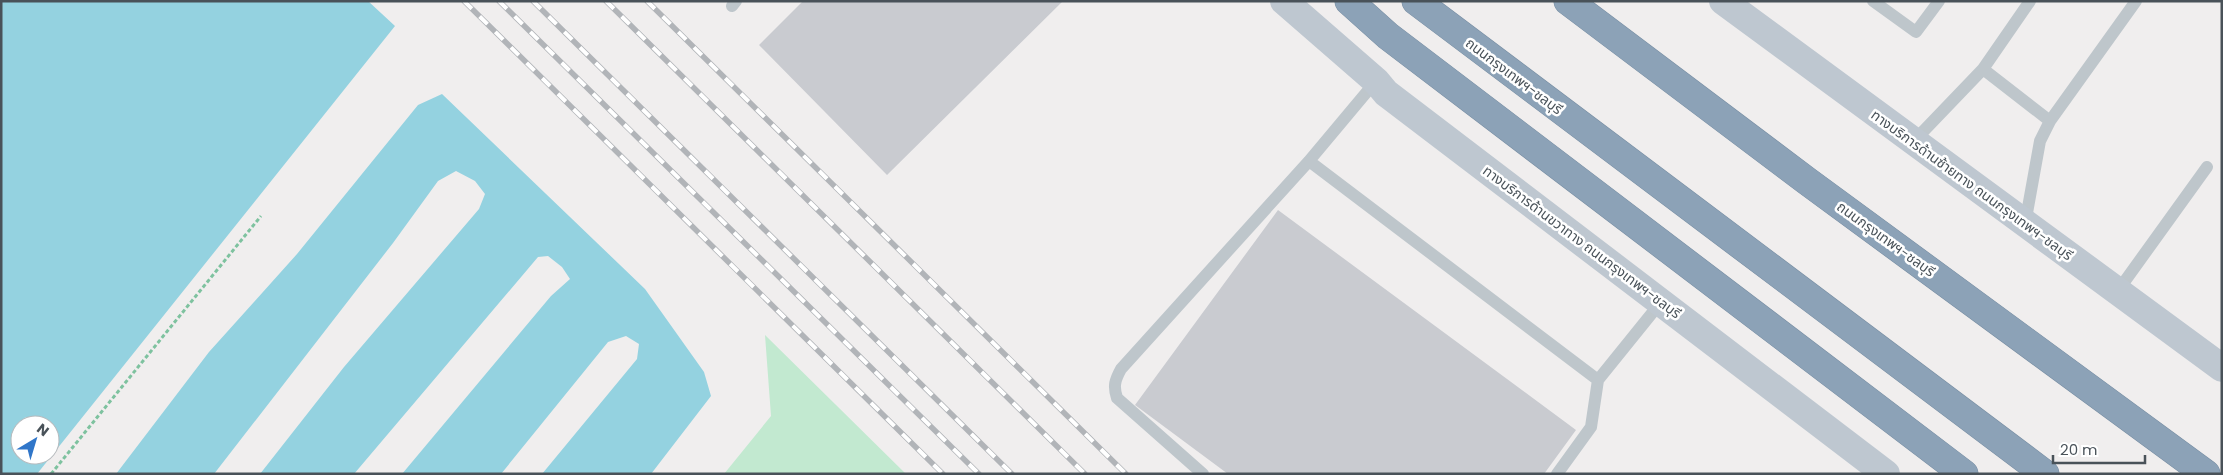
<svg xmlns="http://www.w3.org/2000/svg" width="2223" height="475" font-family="Poppins,'Noto Sans Thai',sans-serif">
  <rect width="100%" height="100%" fill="#f0eeee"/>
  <path fill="#c2e9d0" d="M765,335L906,474H724L771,416Z"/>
  <path fill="#94d2e0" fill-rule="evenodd" d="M1,1H368L395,26L37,474H1ZM20,425H50V455H20Z
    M442,94L645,289L704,372L711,396L651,474H542L637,359L639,344L626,336L608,342L501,474H402L551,296L570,279L562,267L548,256L538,257L354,474H260L344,367L479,209L485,194L475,181L456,171L438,181L393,243L214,474H116L209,352L297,254L418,105Z"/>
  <path fill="#c9cbd0" d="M803,1H1063L887,175L759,45Z
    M1278,210L1576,430L1544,474H1228L1135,405Z"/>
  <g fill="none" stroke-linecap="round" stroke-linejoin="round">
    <defs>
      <path id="motorway" d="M1349,1L1388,36L1964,474
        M1416,1L2045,474
        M1568,1L1807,181L2206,474"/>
    </defs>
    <use href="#motorway" stroke="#778da2" stroke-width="29"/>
    <path stroke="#7ec29f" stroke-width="3" stroke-dasharray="4 2.5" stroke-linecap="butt" d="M51,474L261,216"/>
    <path stroke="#bec6cb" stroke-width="12" d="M1873,1L1916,32L1939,1
      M732,6L736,1
      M1983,69L2050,121
      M1913,142L1983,69L2030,1
      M1309,161L1598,380L1591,427L1557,474
      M2025,224L2040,141L2050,121L2136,1
      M2117,292L2207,167
      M1598,380L1661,302
      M1203,474L1117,398C1113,386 1115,380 1121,369L1309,161L1376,81"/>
    <path stroke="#bec7d0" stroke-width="28" d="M1284,1L1376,81L1386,93L1886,474
      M1723,1L2222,368"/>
    <use href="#motorway" stroke="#8ca2b7" stroke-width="28"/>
    <defs>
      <path id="rail" d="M464,1L943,474
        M499,1L979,474
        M533,1L1012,474
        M606,1L1085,474
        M647,1L1126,474"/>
    </defs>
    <use href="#rail" stroke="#b1b4b8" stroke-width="5.5"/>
    <use href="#rail" stroke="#fff" stroke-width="4" stroke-dasharray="11" stroke-linecap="butt"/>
  </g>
  <g text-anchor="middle" stroke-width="5" stroke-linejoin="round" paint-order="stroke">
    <g font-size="14" fill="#495259" stroke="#fff">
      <text transform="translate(1514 76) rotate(37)" y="5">ถนนกรุงเทพฯ-ชลบุรี</text>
      <text transform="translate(1972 185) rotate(36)" y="5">ทางบริการด้านซ้ายทาง ถนนกรุงเทพฯ-ชลบุรี</text>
      <text transform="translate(1886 239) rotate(36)" y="5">ถนนกรุงเทพฯ-ชลบุรี</text>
      <text transform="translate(1582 242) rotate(37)" y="5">ทางบริการด้านขวาทาง ถนนกรุงเทพฯ-ชลบุรี</text>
    </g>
  </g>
  <rect width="2223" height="475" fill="none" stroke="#495259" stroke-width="5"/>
  <g transform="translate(35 440) rotate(38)"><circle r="24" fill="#ffffff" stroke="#b6babd"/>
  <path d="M0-4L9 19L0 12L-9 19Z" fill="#3076c9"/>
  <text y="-8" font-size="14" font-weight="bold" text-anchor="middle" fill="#495259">N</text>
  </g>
  <path d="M2053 455v8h92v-8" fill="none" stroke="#495259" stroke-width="2.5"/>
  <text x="2060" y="455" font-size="15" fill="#495259" stroke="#ffffff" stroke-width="4" paint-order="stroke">20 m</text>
</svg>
